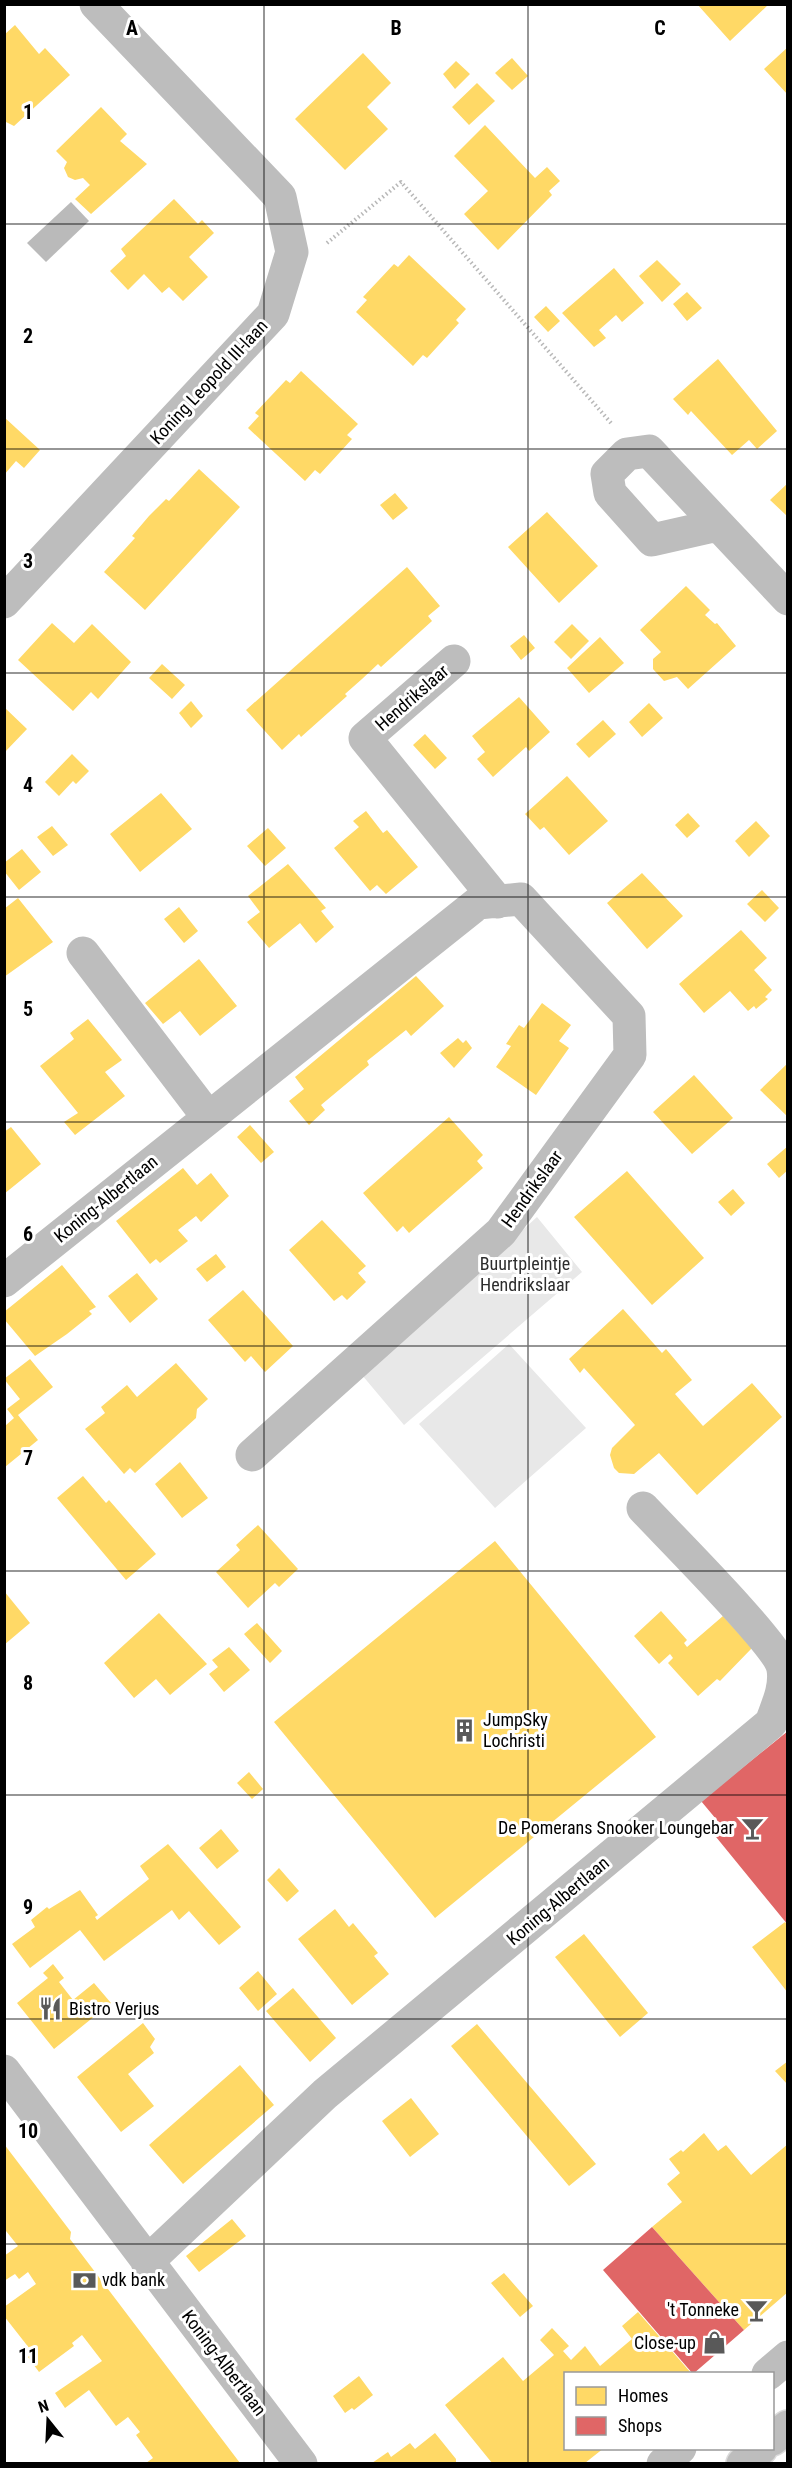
<svg xmlns="http://www.w3.org/2000/svg" width="792" height="2468" font-family="'Roboto Condensed',sans-serif">
  <rect width="100%" height="100%" fill="#fff"/>
  <path fill="#e8e8e8" d="M537,1217L582,1272L404,1425L362,1375Z
    M509,1344L586,1428L495,1508L419,1424Z"/>
  <path fill="#bababa" d="M71,202L89,221L46,262L27,243Z"/>
  <path fill="#ffd966" d="M697,4H769L730,41Z
    M15,25L39,54L45,48L70,75L14,126L4,121V35Z
    M788,47V95L764,69Z
    M363,53L391,83L367,107L388,129L345,170L295,119Z
    M512,58L528,76L512,90L495,73Z
    M456,61L470,74L455,89L443,74Z
    M477,83L495,101L469,125L452,107Z
    M101,107L127,134L120,141L147,164L91,214L75,199L90,185L83,178L75,180L68,177L64,168L67,162L56,151Z
    M485,125L535,178L547,167L560,181L549,191L552,195L498,250L464,214L488,191L454,156Z
    M174,199L198,224L202,220L214,233L189,257L208,277L183,301L169,287L162,293L144,274L128,290L110,271L126,256L121,249Z
    M409,255L466,309L456,320L459,323L427,358L423,355L413,366L356,312L367,300L363,297L394,264L398,267Z
    M657,260L681,284L662,302L639,276Z
    M614,268L644,303L622,322L616,315L599,330L606,338L594,347L562,313Z
    M687,292L702,308L687,321L673,304Z
    M546,306L560,321L548,332L534,317Z
    M718,359L777,431L757,449L749,440L732,455L691,411L688,415L673,399Z
    M301,371L358,424L347,435L352,439L320,474L315,470L305,481L248,428L259,416L255,413L286,380L290,383Z
    M4,417L40,450L24,468L16,461L4,475Z
    M199,469L240,507L145,610L104,572L135,538L132,536L149,516L166,499L169,501Z
    M788,483V514L786,515L770,500Z
    M395,493L408,508L393,520L380,505Z
    M547,512L598,566L559,603L508,547Z
    M407,567L440,606L428,616L432,621L381,667L378,664L362,679L345,694L347,696L301,737L299,734L282,750L246,710Z
    M686,586L710,610L705,615L715,624L717,623L736,646L688,689L677,677L664,681L653,669V659L661,652L640,630Z
    M52,623L74,643L92,624L131,662L98,699L91,692L73,711L18,660Z
    M572,624L589,641L571,659L554,642Z
    M524,635L535,648L521,660L510,646Z
    M600,637L624,663L589,693L567,668Z
    M162,664L185,685L172,699L149,678Z
    M519,697L550,732L529,751L526,747L493,777L477,759L485,752L472,736Z
    M191,701L203,716L191,728L179,713Z
    M649,703L663,718L642,737L629,722Z
    M4,707L27,729L4,753Z
    M603,720L616,734L589,758L576,744Z
    M425,734L447,758L435,769L413,745Z
    M72,754L89,771L76,784L73,781L59,796L45,782Z
    M567,776L608,821L569,855L544,827L540,830L525,814Z
    M161,793L192,829L140,872L110,834Z
    M366,811L383,833L387,830L418,867L386,894L377,885L370,891L334,848L359,827L353,821Z
    M688,813L700,826L687,838L675,825Z
    M756,821L770,836L749,857L735,841Z
    M52,826L68,845L53,856L37,837Z
    M268,828L286,848L265,866L247,846Z
    M22,849L41,872L19,890L4,871V863Z
    M288,864L326,908L321,911L334,927L316,943L300,923L269,948L247,922L260,912L248,896Z
    M642,873L683,916L647,949L607,903Z
    M762,890L779,908L765,922L747,904Z
    M18,898L53,942L4,977V909Z
    M179,907L198,931L184,943L164,919Z
    M741,930L767,958L754,970L772,990L765,997L768,999L756,1009L754,1006L748,1011L730,991L704,1013L679,984Z
    M199,959L237,1006L200,1036L180,1011L163,1024L145,1003Z
    M416,976L444,1006L411,1036L406,1030L367,1061L369,1065L321,1105L325,1110L309,1125L289,1101L304,1089L295,1077Z
    M542,1003L571,1025L559,1041L569,1048L536,1095L496,1067L511,1046L506,1044L519,1025L524,1028Z
    M88,1019L122,1060L105,1072L125,1096L75,1135L64,1122L78,1113L40,1066L74,1039L70,1033Z
    M458,1038L463,1043L466,1040L472,1048L454,1068L440,1053Z
    M788,1063V1117L760,1090Z
    M694,1075L733,1118L692,1154L653,1112Z
    M449,1117L483,1155L477,1161L483,1168L409,1233L403,1226L397,1232L363,1193Z
    M250,1125L274,1152L261,1163L237,1137Z
    M11,1127L41,1164L4,1194V1132Z
    M788,1146V1170L779,1178L767,1164Z
    M183,1168L197,1185L211,1173L229,1196L201,1222L196,1216L178,1230L188,1241L160,1263L156,1259L150,1264L116,1221Z
    M627,1171L704,1258L652,1305L574,1217Z
    M733,1189L745,1203L731,1216L718,1202Z
    M322,1220L366,1266L358,1273L366,1282L347,1300L342,1295L334,1301L289,1250Z
    M216,1254L226,1267L207,1282L196,1269Z
    M62,1265L96,1307L89,1311L92,1314L67,1334L35,1356L4,1319V1312Z
    M137,1273L158,1299L130,1323L108,1296Z
    M243,1290L293,1346L265,1372L251,1356L245,1362L208,1320Z
    M623,1309L662,1353L666,1349L692,1380L675,1394L703,1426L752,1383L782,1417L697,1495L659,1453L634,1474L619,1473L614,1468L610,1455L612,1448L635,1425L584,1368L580,1373L569,1359Z
    M30,1359L53,1387L18,1415L38,1440L5,1467V1426L14,1418L7,1409L20,1399L4,1379Z
    M176,1363L208,1399L197,1409L196,1418L174,1438L135,1473L130,1468L124,1474L85,1429L105,1413L101,1407L127,1385L137,1397Z
    M180,1462L208,1498L182,1518L155,1484Z
    M83,1476L106,1503L109,1500L156,1554L126,1580L57,1498Z
    M258,1525L298,1569L279,1587L275,1583L248,1608L216,1572L240,1550L236,1545Z
    M495,1541L656,1737L435,1918L274,1722Z
    M4,1591L30,1623L4,1645Z
    M661,1611L687,1640L684,1643L687,1647L723,1616L752,1648L720,1681L717,1679L698,1696L668,1663L673,1658L670,1654L659,1664L634,1636Z
    M159,1613L207,1664L170,1695L156,1679L134,1698L104,1663Z
    M257,1623L282,1651L270,1663L244,1634Z
    M229,1647L250,1670L224,1692L209,1674L218,1667L212,1660Z
    M249,1772L263,1789L252,1799L237,1783Z
    M221,1829L239,1851L217,1869L199,1848Z
    M168,1844L241,1927L219,1945L189,1911L179,1920L172,1910L104,1961L80,1930L30,1968L12,1944L35,1927L31,1920L47,1907L49,1909L80,1890L98,1915L95,1917L97,1920L149,1879L140,1866Z
    M279,1868L299,1891L287,1902L267,1880Z
    M335,1909L349,1927L353,1923L378,1953L374,1956L389,1974L352,2005L298,1939Z
    M785,1922L788,1925V1993L752,1947Z
    M584,1934L648,2013L620,2037L555,1957Z
    M53,1964L64,1978L59,1982L73,2000L94,1983L111,2003L54,2049L17,2003L48,1978L43,1973Z
    M258,1971L277,1994L258,2011L239,1988Z
    M293,1988L336,2038L310,2062L266,2011Z
    M143,2023L155,2039L150,2047L154,2053L128,2074L154,2106L121,2132L77,2077Z
    M477,2024L596,2164L569,2186L451,2046Z
    M788,2061V2085L775,2071Z
    M240,2065L274,2105L183,2184L149,2145Z
    M411,2098L439,2134L410,2157L382,2121Z
    M704,2133L718,2151L726,2145L751,2175L788,2144V2292L744,2330L652,2227L682,2202L667,2184L680,2173L669,2159L681,2150L683,2152Z
    M4,2144L71,2232L70,2239L240,2463H146L153,2458L136,2435L140,2432L128,2417L116,2426L89,2390L65,2408L55,2393L102,2361L82,2335L72,2343L74,2346L39,2372L28,2357L33,2353L4,2316V2307L36,2284L28,2272L19,2279L15,2274L4,2281V2256L18,2246L6,2231L4,2232Z
    M232,2219L246,2236L199,2272L186,2256Z
    M504,2273L533,2306L520,2317L491,2283Z
    M638,2312L691,2373H566V2448H604L585,2463H492L445,2405L503,2357L523,2381L554,2355L540,2340L552,2328L569,2346L563,2351L571,2360L585,2346L600,2366L632,2339L622,2326Z
    M359,2376L373,2395L354,2410L352,2408L345,2413L333,2396Z
    M435,2433L456,2459V2463H372L388,2452L391,2457L410,2443L415,2449Z"/>
  <path fill="#e06666" d="M788,1731V1925L712,1832L721,1825L701,1801Z
    M652,2227L744,2330L693,2374L603,2270Z"/>
  <g fill="none" stroke-linecap="round" stroke-linejoin="round">
    <defs>
      <path id="major" d="M772,2439L788,2427
        M743,2464L761,2448"/>
    </defs>
    <use href="#major" stroke="#dbdbdb" stroke-width="36"/>
    <path stroke="#b8b8b8" stroke-width="4" stroke-dasharray="1.5 3" stroke-linecap="butt" d="M327,243L401,182L611,423"/>
    <path stroke="#bdbdbd" stroke-width="33" d="M718,525L652,540L610,493L607,474L627,454L649,451L788,599
      M4,602L273,314L292,252L280,197L96,4
      M454,661L365,738L498,902
      M83,953L208,1117
      M4,1281L478,903L521,899L629,1016L630,1055L501,1232L252,1455
      M4,2071L301,2464
      M147,2262L325,2094L771,1723C777,1706 786,1688 783,1669C779,1645 666,1533 643,1508
      M768,2374L788,2357
      M663,2464L680,2448"/>
    <use href="#major" stroke="#bdbdbd" stroke-width="33"/>
  </g>
  <path fill="none" stroke="#000" stroke-width="1.5" stroke-opacity="0.55" d="M264,4V2464M528,4V2464M4,224H788M4,449H788M4,673H788M4,897H788M4,1122H788M4,1346H788M4,1571H788M4,1795H788M4,2019H788M4,2244H788"/>
  <defs>
    <symbol id="building-bare" viewBox="-9 -9 18 18"><path d="M-4-6H4V6H1V3H-1V6H-4ZM-2.5-4.3h1.7v1.8h-1.7ZM.8-4.3h1.7v1.8H.8ZM-2.5-1h1.7V.8h-1.7ZM.8-1h1.7V.8H.8Z" fill="#595959" stroke="#fff" stroke-width="2.5" paint-order="stroke"/></symbol>
    <symbol id="bar-bare" viewBox="-9 -9 18 18"><path d="M-6-5H6L.8 .8V4.5H3.5V6h-7V4.5H-.8V.8Z" fill="#595959" stroke="#fff" stroke-width="2.5" paint-order="stroke"/></symbol>
    <symbol id="restaurant-bare" viewBox="-9 -9 18 18"><path d="M-5-6h1v4h1v-4h1v4h1v-4h1v5L-1.5 .5V6h-2V.5L-5-1ZM5-6V6H3V1.5H1.5Q1.5-4 5-6Z" fill="#595959" stroke="#fff" stroke-width="2.5" paint-order="stroke"/></symbol>
    <symbol id="bank-bare" viewBox="-9 -9 18 18"><path d="M-6-4H6V4H-6ZM0-2.3a2.3 2.3 0 1 0 0 4.6a2.3 2.3 0 1 0 0-4.6Z" fill="#595959" stroke="#fff" stroke-width="2.5" paint-order="stroke"/></symbol>
    <symbol id="shop-bare" viewBox="-9 -9 18 18"><path d="M-5-2.5h2.3a2.7 3.5 0 0 1 5.4 0H5L5.5 6h-11ZM-1.5-2.5h3a1.5 2.3 0 0 0-3 0Z" fill="#595959" stroke="#fff" stroke-width="2.5" paint-order="stroke"/></symbol>
  </defs>
  <g fill-rule="evenodd">
    <use href="#building-bare" x="448" y="1714" width="33" height="33"/>
    <use href="#bar-bare" x="736" y="1812" width="33" height="33"/>
    <use href="#restaurant-bare" x="34" y="1992" width="33" height="33"/>
    <use href="#bank-bare" x="68" y="2264" width="33" height="33"/>
    <use href="#bar-bare" x="740" y="2294" width="33" height="33"/>
    <use href="#shop-bare" x="698" y="2326" width="33" height="33"/>
  </g>
  <g text-anchor="middle" stroke-width="6" stroke-linejoin="round" paint-order="stroke">
    <g font-size="18" fill="#000" stroke="#fff">
      <text transform="translate(209 382) rotate(-47)" y="6">Koning Leopold III-laan</text>
      <text transform="translate(412 698) rotate(-41)" y="6">Hendrikslaar</text>
      <text transform="translate(532 1189) rotate(-54)" y="6">Hendrikslaar</text>
      <text transform="translate(106 1199) rotate(-39)" y="6">Koning-Albertlaan</text>
      <text transform="translate(558 1901) rotate(-40)" y="6">Koning-Albertlaan</text>
      <text transform="translate(224 2363) rotate(53)" y="6">Koning-Albertlaan</text>
    </g>
    <g font-size="18" fill="#2d2d2d" stroke="#fff">
      <text x="525" y="1270">Buurtpleintje<tspan x="525" dy="21">Hendrikslaar</tspan></text>
    </g>
    <g font-size="18" fill="#000" stroke="#fff" text-anchor="start">
      <text x="483" y="1726">JumpSky<tspan x="483" dy="21">Lochristi</tspan></text>
      <text x="734" y="1834" text-anchor="end">De Pomerans Snooker Loungebar</text>
      <text x="69" y="2015">Bistro Verjus</text>
      <text x="102" y="2286">vdk bank</text>
      <text x="739" y="2316" text-anchor="end">'t Tonneke</text>
      <text x="696" y="2349" text-anchor="end">Close-up</text>
    </g>
  </g>
  <g font-size="20" text-anchor="middle" font-weight="bold" fill="#000" stroke="#fff" stroke-width="6" stroke-linejoin="round" paint-order="stroke">
    <text x="132" y="35">A</text>
    <text x="396" y="35">B</text>
    <text x="660" y="35">C</text>
    <text x="28" y="119">1</text>
    <text x="28" y="343">2</text>
    <text x="28" y="568">3</text>
    <text x="28" y="792">4</text>
    <text x="28" y="1016">5</text>
    <text x="28" y="1241">6</text>
    <text x="28" y="1465">7</text>
    <text x="28" y="1690">8</text>
    <text x="28" y="1914">9</text>
    <text x="28" y="2138">10</text>
    <text x="28" y="2363">11</text>
  </g>
  <rect width="792" height="2468" fill="none" stroke="#000000" stroke-width="12"/>
  <rect x="564" y="2372" width="210" height="78" fill="#ffffff" stroke="#999999" stroke-width="1.5"/>
  <rect x="576" y="2387" width="30" height="18" fill="#ffd966" stroke="#999999" stroke-width="1.5"/>
  <text x="618" y="2402" font-size="18" fill="#000000">Homes</text>
  <rect x="576" y="2417" width="30" height="18" fill="#e06666" stroke="#999999" stroke-width="1.5"/>
  <text x="618" y="2432" font-size="18" fill="#000000">Shops</text>
  <g transform="translate(48 2420) rotate(342)" stroke="#ffffff" stroke-width="4.5" paint-order="stroke">
  <path d="M0-4.5L10 22L0 15L-10 22Z" fill="#000000"/>
  <text y="-9" font-size="16" font-weight="bold" text-anchor="middle" fill="#000000">N</text>
  </g>
</svg>
